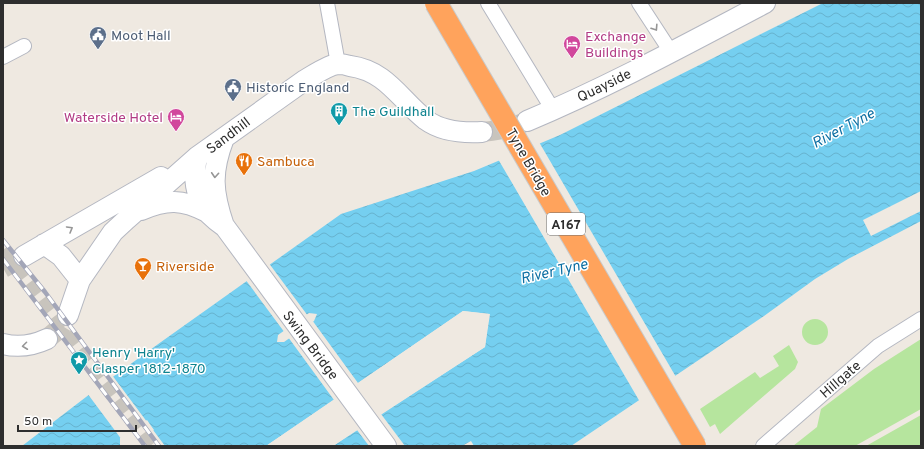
<svg xmlns="http://www.w3.org/2000/svg" width="924" height="449" font-family="Overpass,sans-serif">
  <defs>
    <pattern id="water-waves" width="16" height="10" patternUnits="userSpaceOnUse"><rect width="16" height="10" fill="#75cff0"/><path d="M0 5q4-4 8 0t8 0" fill="none" stroke="#66b2ce"/></pattern>
  </defs>
  <rect width="100%" height="100%" fill="#efe9e1"/>
  <path fill="#b6e59e" d="M802 332a13 13 0 1 1 26 0a13 13 0 1 1-26 0Z
    M921,339V409L855,446H793L817,427L821,409L874,369Z
    M789,345L798,362L795,369L720,434L715,424L710,427L700,409L755,372L760,378L779,366L773,356Z
    M921,415V446H866Z"/>
  <path fill="url(#water-waves)" fill-rule="evenodd" d="M823,3H921V221L848,259L815,279L764,316L571,446H474L471,441L462,446H333L485,347L489,314L463,311L266,446H131L154,430L147,420L120,438V446H22L103,384L161,342L341,214L474,171L560,135ZM309,313L317,314L314,321L284,342H277L278,335Z"/>
  <path fill="#efe9e1" d="M539,142L676,377L640,402L498,159Z
    M921,191V211L871,236L863,220Z
    M268,262L308,316L285,333L245,279Z
    M463,311L490,314L485,347L381,414L405,446H369L357,430L333,446H331L483,346L487,316L463,313L270,446H266L334,400L288,337L312,320L358,383Z
    M112,375L165,446H129L151,429L146,422L122,440L87,393Z"/>
  <g fill="none" stroke-linecap="round" stroke-linejoin="round">
    <path stroke="#c8c4bd" stroke-width="14" stroke-dasharray="14 7" stroke-linecap="butt" d="M3,250L151,446"/>
    <path stroke="#c8c4bd" stroke-width="20" stroke-dasharray="20 10" stroke-linecap="butt" d="M482,132C496,131 510,128 523,123
      M3,268L24,256
      M47,339L60,328L68,315"/>
    <defs>
      <path id="street" d="M327,3L338,64
        M488,3L553,110
        M639,3L671,52
        M3,57L24,46
        M763,446L878,346L921,319"/>
      <path id="secondary" d="M527,121C608,87 687,44 765,3
        M197,157C193,175 195,198 208,213C213,218 219,223 225,227L386,446
        M141,210C167,199 182,199 207,212
        M224,226C212,191 211,172 224,138
        M44,244L61,256L80,280
        M24,256L161,177
        M68,315L80,280L113,232L127,219L197,157L305,80C314,75 328,65 338,64C342,64 347,65 350,66C387,71 400,100 426,120C441,131 464,133 482,132
        M3,344C19,348 32,346 47,339"/>
    </defs>
    <use href="#street" stroke="#b4b7c1" stroke-width="16"/>
    <use href="#secondary" stroke="#b4b7c1" stroke-width="22"/>
    <use href="#street" stroke="#fff" stroke-width="14"/>
    <use href="#secondary" stroke="#fff" stroke-width="20"/>
    <defs>
      <path id="rail" d="M3,240L45,292L159,446
        M3,259L145,446"/>
    </defs>
    <use href="#rail" stroke="#a3a6b8" stroke-width="4.5"/>
    <use href="#rail" stroke="#fff" stroke-width="3" stroke-dasharray="9" stroke-linecap="butt"/>
    <defs>
      <path id="highway-bridge" d="M436,3L695,446"/>
    </defs>
    <use href="#highway-bridge" stroke="#c9c9c9" stroke-width="24" stroke-linecap="butt"/>
    <use href="#highway-bridge" stroke="#ffa35c" stroke-width="22"/>
  </g>
  <defs><path id="oneway-chevron" d="M-2-3.5L2.5 0L-2 3.5" fill="none" stroke-width="1.6" stroke-linecap="round" stroke-linejoin="round"/></defs>
  <g stroke="#969696">
    <use href="#oneway-chevron" transform="translate(655 28) rotate(57)"/>
    <use href="#oneway-chevron" transform="translate(215 175) rotate(94)"/>
    <use href="#oneway-chevron" transform="translate(70 229) rotate(-30)"/>
    <use href="#oneway-chevron" transform="translate(25 346) rotate(173)"/>
  </g>
  <defs>
    <symbol id="civic-pin" viewBox="-11 -11 22 30"><path d="M0 17L-7.5 6A9.5 9.5 0 1 1 7.5 6Z" fill="#5c6f8a" stroke="#fff"/><path d="M-.6-6.5H3V-4.5H.6V-3L4-1V1h2V6H-6V1h2V-1L-.6-3ZM-1.2 2.5V6h2.4V2.5Z" fill="#fff"/></symbol>
    <symbol id="hotel-pin" viewBox="-11 -11 22 30"><path d="M0 17L-7.5 6A9.5 9.5 0 1 1 7.5 6Z" fill="#d1479c" stroke="#fff"/><path d="M-6-4.5h1.5V1H6V5H4.5V3h-9V5H-6ZM-4 0a1.8 1.8 0 1 1 3.6 0ZM.5 0V-2.5h3Q6-2.5 6 0Z" fill="#fff"/></symbol>
    <symbol id="building-pin" viewBox="-11 -11 22 30"><path d="M0 17L-7.5 6A9.5 9.5 0 1 1 7.5 6Z" fill="#0f9aa8" stroke="#fff"/><path d="M-4-6H4V6H1V3H-1V6H-4ZM-2.5-4.3h1.7v1.8h-1.7ZM.8-4.3h1.7v1.8H.8ZM-2.5-1h1.7V.8h-1.7ZM.8-1h1.7V.8H.8Z" fill="#fff"/></symbol>
    <symbol id="restaurant-pin" viewBox="-11 -11 22 30"><path d="M0 17L-7.5 6A9.5 9.5 0 1 1 7.5 6Z" fill="#e8710a" stroke="#fff"/><path d="M-5-6h1v4h1v-4h1v4h1v-4h1v5L-1.5 .5V6h-2V.5L-5-1ZM5-6V6H3V1.5H1.5Q1.5-4 5-6Z" fill="#fff"/></symbol>
    <symbol id="bar-pin" viewBox="-11 -11 22 30"><path d="M0 17L-7.5 6A9.5 9.5 0 1 1 7.5 6Z" fill="#e8710a" stroke="#fff"/><path d="M-6-5H6L.8 .8V4.5H3.5V6h-7V4.5H-.8V.8Z" fill="#fff"/></symbol>
    <symbol id="sight-pin" viewBox="-11 -11 22 30"><path d="M0 17L-7.5 6A9.5 9.5 0 1 1 7.5 6Z" fill="#0f9aa8" stroke="#fff"/><path d="M0-6L1.8-2.2L6-1.7L2.9 1.2L3.7 5.4L0 3.3L-3.7 5.4L-2.9 1.2L-6-1.7L-1.8-2.2Z" fill="#fff"/></symbol>
  </defs>
  <g fill-rule="evenodd">
    <use href="#civic-pin" x="88" y="25" width="20" height="27"/>
    <use href="#hotel-pin" x="562" y="34" width="20" height="27"/>
    <use href="#civic-pin" x="223" y="77" width="20" height="27"/>
    <use href="#building-pin" x="329" y="101" width="20" height="27"/>
    <use href="#hotel-pin" x="166" y="107" width="20" height="27"/>
    <use href="#restaurant-pin" x="234" y="151" width="20" height="27"/>
    <use href="#bar-pin" x="133" y="256" width="20" height="27"/>
    <use href="#sight-pin" x="69" y="350" width="20" height="27"/>
  </g>
  <g text-anchor="middle" stroke-width="3" stroke-linejoin="round" paint-order="stroke">
    <rect fill="#fff" stroke="#6d6d6d" stroke-width="1" x="547" y="213" width="38" height="22" rx="3"/>
    <g font-size="13" font-weight="bold" fill="#2e2e2e">
      <text x="566" y="229">A167</text>
    </g>
    <g font-size="14" fill="#4e5e75" stroke="#fff" text-anchor="start">
      <text x="111" y="40">Moot Hall</text>
      <text x="246" y="92">Historic England</text>
    </g>
    <g font-size="14" fill="#b23c85" stroke="#fff" text-anchor="start">
      <text x="585" y="41">Exchange<tspan x="585" dy="16">Buildings</tspan></text>
      <text x="163" y="122" text-anchor="end">Waterside Hotel</text>
    </g>
    <g font-size="14" fill="#2e2e2e" stroke="#fff">
      <text transform="translate(604 85) rotate(-26)" y="5">Quayside</text>
      <text transform="translate(228 135) rotate(-37)" y="5">Sandhill</text>
      <text transform="translate(529 162) rotate(60)" y="5">Tyne Bridge</text>
      <text transform="translate(311 345) rotate(53)" y="5">Swing Bridge</text>
      <text transform="translate(840 379) rotate(-41)" y="5">Hillgate</text>
    </g>
    <g font-size="14" fill="#0d838f" stroke="#fff" text-anchor="start">
      <text x="352" y="116">The Guildhall</text>
      <text x="92" y="357">Henry 'Harry'<tspan x="92" dy="16">Clasper 1812-1870</tspan></text>
    </g>
    <g font-size="14" fill="#c56008" stroke="#fff" text-anchor="start">
      <text x="257" y="166">Sambuca</text>
      <text x="156" y="271">Riverside</text>
    </g>
    <g font-size="15" font-style="italic" fill="#0d6fa3" stroke="#fff">
      <text transform="translate(843 128) rotate(-28)" y="5">River Tyne</text>
      <text transform="translate(554 271) rotate(-13)" y="5">River Tyne</text>
    </g>
  </g>
  <rect width="924" height="449" fill="none" stroke="#2e2e2e" stroke-width="8"/>
  <path d="M18 425v6h118v-6" fill="none" stroke="#2e2e2e" stroke-width="2"/>
  <text x="24" y="425" font-size="12" fill="#2e2e2e" stroke="#ffffff" stroke-width="3" paint-order="stroke">50 m</text>
</svg>
